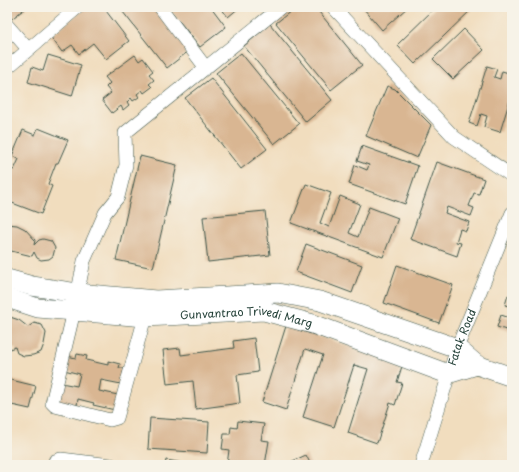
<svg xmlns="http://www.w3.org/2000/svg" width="519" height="472" font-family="'Playpen Sans',sans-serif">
  <rect width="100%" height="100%" fill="#f7f3e8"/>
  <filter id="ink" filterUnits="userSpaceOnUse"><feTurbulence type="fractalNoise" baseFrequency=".025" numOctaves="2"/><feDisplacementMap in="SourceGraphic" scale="8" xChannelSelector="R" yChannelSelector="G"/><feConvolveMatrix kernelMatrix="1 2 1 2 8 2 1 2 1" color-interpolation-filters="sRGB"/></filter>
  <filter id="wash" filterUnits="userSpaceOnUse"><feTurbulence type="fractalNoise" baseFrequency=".012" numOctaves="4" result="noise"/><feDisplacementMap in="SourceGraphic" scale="16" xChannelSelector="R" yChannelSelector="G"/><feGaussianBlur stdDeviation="0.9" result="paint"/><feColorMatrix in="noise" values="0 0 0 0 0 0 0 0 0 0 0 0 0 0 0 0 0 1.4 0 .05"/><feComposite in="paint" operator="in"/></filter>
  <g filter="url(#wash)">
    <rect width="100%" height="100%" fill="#f1ddbe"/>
    <g id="blocks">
      <path fill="#d9b692" d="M7,7H27L9,21L7,19Z
        M87,7H103L129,41L106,59L93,43L79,54L72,45L62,52L50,36Z
        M119,7H155L190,50L167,68Z
        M168,7H211L226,27L200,47Z
        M220,7H240L228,17Z
        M296,7H315L362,65L331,90L276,23Z
        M365,7H408L382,30L363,8Z
        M436,7H474L415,64L397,45Z
        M270,24L332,100L306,122L244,46Z
        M464,29L484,50L453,79L433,59Z
        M241,53L299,124L274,144L216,73Z
        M48,55L81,65L72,96L28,82L32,67L43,71Z
        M135,55L139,61L143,58L153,71L149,74L154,80L149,84L152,87L144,93L142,90L137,94L139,97L133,101L131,98L127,102L129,105L123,110L121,106L112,113L102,100L111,93L106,87L110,83L105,77Z
        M487,66L497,69L494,77L500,79L502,71L512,74V93L500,132L484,127L487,116L481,114L477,126L469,123Z
        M211,78L267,149L241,169L185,98Z
        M387,86L395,89L431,125L417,158L366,136Z
        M38,128L68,140L58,163H56L48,184L52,186L41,214L7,201V167L14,170L19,159L12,156L23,130L35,135Z
        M362,146L418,166L405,204L349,184L355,165L367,170L369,165L357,161Z
        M140,156L177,165L153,268L116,260Z
        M437,162L484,179L479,194L474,193L469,206L474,208L471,216L447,207L445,213L469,222L466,231L460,229L456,242L461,243L457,256L410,239Z
        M306,184L331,193L320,223L329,227L340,196L360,204L349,233L358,237L369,207L398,218L383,257L291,223Z
        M265,211L270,255L208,262L203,217Z
        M7,224L17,225L25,229L35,240L34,245L39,240L43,239L51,241L55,248L53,256L49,259L41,260L37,258L34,252L32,256L7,250Z
        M306,244L362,265L352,293L296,272Z
        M397,265L453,285L439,323L384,303Z
        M508,295L512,296V307L505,305Z
        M512,314V332L497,327L501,315L510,318Z
        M7,316L19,320L28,327L34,323L42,325L46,333L44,344L41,352L33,355L24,356L17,353L15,347L7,350Z
        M286,326L403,363L397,382L402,383L395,405L390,403L377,443L348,433L368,369L354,365L334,427L303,417L323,355L305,349L286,410L262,402Z
        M254,338L258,372L237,375L240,403L196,409L193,381L167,384L163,350L180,348L181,355L234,348L233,341Z
        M77,354L87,356L86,360L108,365V361L120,364L119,368H124L121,384L101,380L99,391L118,395L115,410L93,405L94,403L78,399L77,405L57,401L61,383L77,386L80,374L64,370L67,356L76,358Z
        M7,379L36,386L30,409L7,404Z
        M150,418L209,422L207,453L148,449Z
        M238,421L264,424L261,440L269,441L265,465H227L229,450L222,449L224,434H230L231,427L237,428Z
        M306,455L311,465H284Z
        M166,460L189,464V465H165Z"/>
    </g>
  </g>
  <g filter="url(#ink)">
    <use href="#blocks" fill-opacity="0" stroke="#3e5549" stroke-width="1"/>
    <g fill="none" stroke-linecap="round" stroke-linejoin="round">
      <defs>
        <g id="street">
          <path d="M160,7L206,68"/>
          <path d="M333,7L454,137L512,176"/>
          <path d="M7,25L28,49"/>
          <path d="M7,68L78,7"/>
          <path d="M145,317L117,418L110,420L55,406L52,403L74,311L84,261L105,213L118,197L126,165L125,133L281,7"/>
          <path d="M54,465L55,461L61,459L111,465"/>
          <path id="s1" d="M421,465L457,348L512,213"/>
        </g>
        <g id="secondary">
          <path d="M7,279L32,286L77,293L156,300L278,293L320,301L457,348L477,365L512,377"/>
          <path id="s2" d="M7,298L38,308L145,317L264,311L313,324L448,374L477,365"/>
        </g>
      </defs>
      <use href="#street" stroke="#3e5549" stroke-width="14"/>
      <use href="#secondary" stroke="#3e5549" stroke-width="20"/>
      <use href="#street" stroke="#fff" stroke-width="13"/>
      <use href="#secondary" stroke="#fff" stroke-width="19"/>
    </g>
  </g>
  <g text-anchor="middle" stroke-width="3" stroke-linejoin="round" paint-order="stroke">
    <g font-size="11" fill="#1f3d34" stroke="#f7f3e8">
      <text dy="4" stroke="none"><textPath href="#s2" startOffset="242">Gunvantrao Trivedi Marg</textPath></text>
      <text dy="4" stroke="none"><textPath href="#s1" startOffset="134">Fatak Road</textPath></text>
    </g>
  </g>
  <rect width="519" height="472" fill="none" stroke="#f7f3e8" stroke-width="24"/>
</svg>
